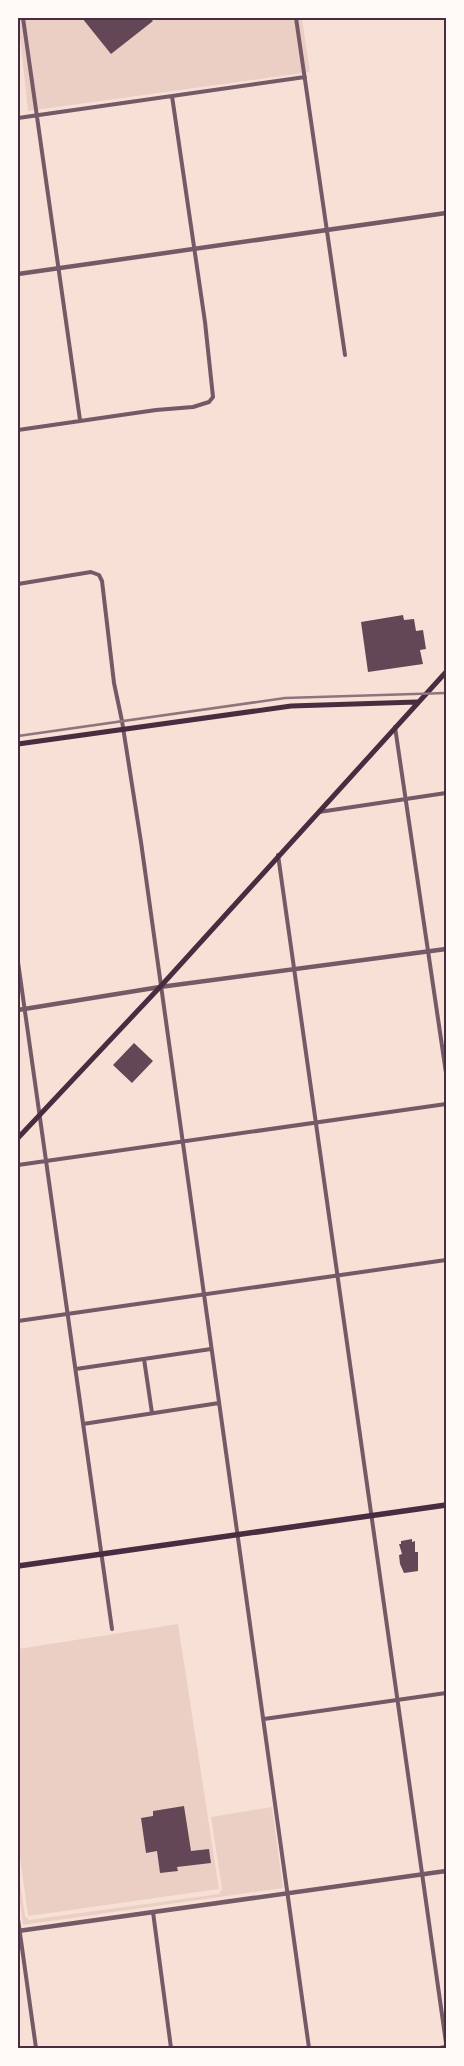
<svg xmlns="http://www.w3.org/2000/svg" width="464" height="2066" font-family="Jost,sans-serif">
  <rect width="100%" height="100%" fill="#f7e1d7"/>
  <path fill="#ebcfc5" d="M18,18H302L310,72L28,111Z
    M178,1624L219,1889L28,1916L18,1842V1649Z
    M272,1807L283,1888L23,1925L18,1888V1868L25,1916L29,1920L219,1894L222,1889L211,1817Z"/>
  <path fill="#644757" d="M82,18H150L153,21L111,54Z
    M403,615L404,620L414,619L416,631L423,630L426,649L420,650L423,664L368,672L361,622Z
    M134,1043L153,1061L132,1083L113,1065Z
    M412,1539V1542L415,1541V1552H418V1571L404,1573L400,1564L399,1555L402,1554L399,1544H401V1541Z
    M184,1806L191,1851L209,1849L211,1863L177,1867L178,1871L160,1873L157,1851L146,1853L141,1818L153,1816V1811Z"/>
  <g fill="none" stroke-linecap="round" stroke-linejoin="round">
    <path stroke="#755966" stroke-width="4" d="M23,18L80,420
      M296,18L345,355
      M18,118L305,77
      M18,430L156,410L193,407L209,402L213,397L205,322L172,96
      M18,584L91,572L99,575L102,581L114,683L122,721L141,842L309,2048
      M395,727L446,1073
      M319,812L446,793
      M278,855L446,2043
      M18,962L112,1629
      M18,1165L446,1104
      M18,1321L446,1260
      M144,1359L152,1413
      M76,1369L211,1349
      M83,1424L219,1403
      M264,1719L446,1693
      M153,1912L171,2048
      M18,1919L36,2048
      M439,2048L446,2047"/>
    <path stroke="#755966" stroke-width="4.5" d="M18,274L446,213
      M18,1010L160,987L446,949
      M18,1931L446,1871"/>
    <path stroke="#4a2c40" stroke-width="5" d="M18,744L291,706L417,702
      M18,1138L160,987L446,672"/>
    <path stroke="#4a2c40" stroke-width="5.5" d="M18,1566L446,1505"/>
    <path stroke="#8f747c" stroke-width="2.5" d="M18,736L285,698L446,693"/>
  </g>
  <rect width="464" height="2066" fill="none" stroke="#fffaf5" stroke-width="38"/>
  <rect x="19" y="19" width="426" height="2028" fill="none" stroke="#4a2c40" stroke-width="2"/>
</svg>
